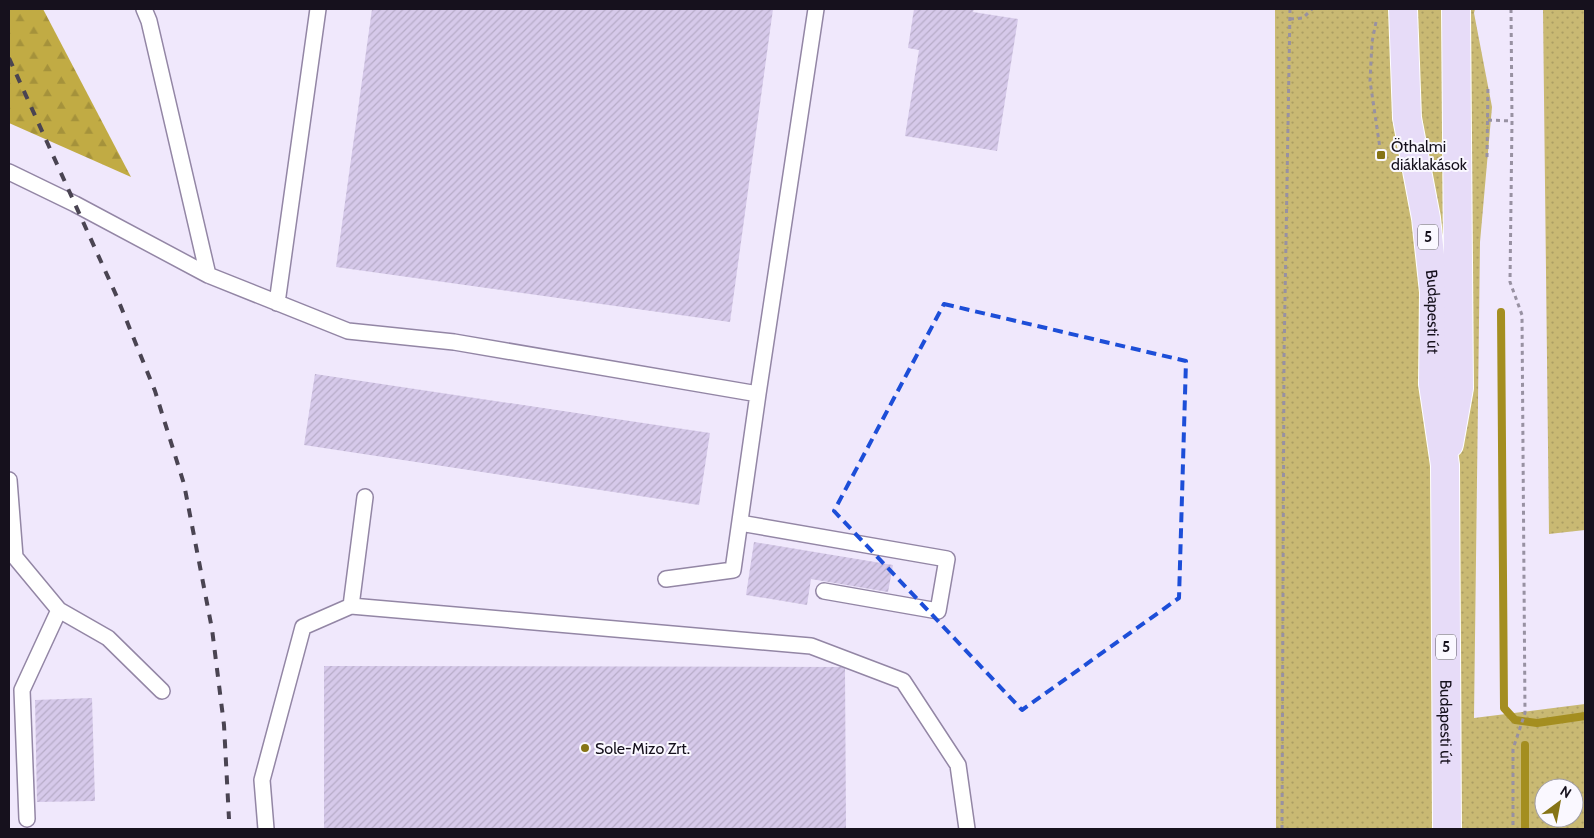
<svg xmlns="http://www.w3.org/2000/svg" width="1594" height="838" font-family="Cabin,sans-serif">
  <defs>
    <pattern id="grass-dots" width="8" height="8" patternUnits="userSpaceOnUse" patternTransform="scale(1.25)"><rect width="8" height="8" fill="#c9b973"/><path d="M2 2h.1M6 6h.1" fill="none" stroke="#ac9e63" stroke-width="1.8" stroke-linecap="round"/></pattern>
    <pattern id="forest-firs" width="22" height="20" patternUnits="userSpaceOnUse" patternTransform="scale(1.25)"><rect width="22" height="20" fill="#c1ab44"/><path d="M5 1l3.5 6h-7zM16 11l3.5 6h-7z" fill="#a5923b"/></pattern>
    <pattern id="building-hatch" width="6" height="6" patternUnits="userSpaceOnUse" patternTransform="scale(1.25)"><rect width="6" height="6" fill="#d6c9ea"/><path d="M-1 1l2-2M0 6l6-6M5 7l2-2" fill="none" stroke="#b7acc8"/></pattern>
  </defs>
  <rect width="100%" height="100%" fill="#f0e8fc"/>
  <path fill="url(#grass-dots)" fill-rule="evenodd" d="M1275,9H1475L1474,13L1492,107L1480,242L1474,718L1585,704V829H1276ZM1544,788H1574V818H1544Z
    M1543,9H1585V530L1549,534Z"/>
  <path fill="url(#forest-firs)" d="M9,9H43L131,177L9,123Z"/>
  <g fill="none" stroke-linecap="round" stroke-linejoin="round">
    <path stroke="#a48e20" stroke-width="8" d="M1501,312L1504,708L1515,720L1537,723L1585,716
      M1525,829V745"/>
  </g>
  <path fill="url(#building-hatch)" d="M372,9H773L730,322L336,267Z
    M914,9H974L973,12L1018,19L997,151L905,136L919,50L908,48Z
    M315,374L710,433L699,505L304,445Z
    M754,542L893,565L888,592L811,579L807,605L746,595Z
    M324,666L845,667L846,829H324Z
    M92,698L95,801L37,802L35,700Z"/>
  <g fill="none" stroke-linecap="round" stroke-linejoin="round">
    <defs>
      <path id="lane" d="M144,9L149,21L208,275
        M9,172L75,204L208,275L348,331L454,342L758,394L816,9
        M277,303L318,9
        M9,480L15,557L59,610L108,638L162,691
        M740,523L947,559L938,611L824,591
        M666,579L733,570L758,394
        M351,606L365,497
        M27,819L22,690L59,610
        M266,829L262,780L303,627L351,606L811,646L903,681L958,765L967,829"/>
      <g id="primary">
        <path id="s1" d="M1403,9L1407,118L1426,218L1434,292L1433,384L1445,465L1447,829"/>
        <path d="M1449,444L1459,388L1456,9"/>
      </g>
    </defs>
    <use href="#lane" stroke="#9386a5" stroke-width="18"/>
    <use href="#primary" stroke="#fff" stroke-width="30"/>
    <path stroke="#9891a2" stroke-width="3" stroke-dasharray="4 4" stroke-linecap="butt" d="M1511,9L1512,121L1510,282L1522,315L1525,713L1513,749V829
      M1290,19L1303,18L1312,9
      M1376,22L1372,42L1370,81L1381,155
      M1488,120L1512,121
      M1487,157L1488,85
      M1282,829L1284,358L1290,9"/>
    <use href="#lane" stroke="#fff" stroke-width="15"/>
    <use href="#primary" stroke="#e7dcf8" stroke-width="28"/>
    <path stroke="#4a4452" stroke-width="4" stroke-dasharray="9 9" stroke-linecap="butt" d="M9,58L117,297L155,391L184,484L212,629L224,725L229,819"/>
  </g>
  <path fill="none" stroke="#1d4ed8" stroke-width="4" stroke-dasharray="10 6" stroke-linejoin="round" d="M944,304L1186,361L1179,598L1022,710L834,511Z"/>
  <g fill="#867416" stroke="#faf8ff" stroke-width="2">
    <rect x="1376" y="150" width="10" height="10" rx="2.5"/>
    <circle cx="585" cy="748" r="5"/>
  </g>
  <g text-anchor="middle" stroke-width="4" stroke-linejoin="round" paint-order="stroke">
    <g fill="#faf8ff" stroke="#5a5661" stroke-width="1">
      <rect x="1418" y="224.5" width="20" height="25" rx="4"/>
      <rect x="1436" y="634.5" width="20" height="25" rx="4"/>
    </g>
    <g font-size="15" font-weight="bold" fill="#16111d">
      <text x="1428" y="242">5</text>
      <text x="1446" y="652">5</text>
    </g>
    <g font-size="16" fill="#16111d" stroke="#faf8ff" text-anchor="start">
      <text x="1391" y="152">Öthalmi<tspan x="1391" dy="18">diáklakások</tspan></text>
      <text x="595" y="754">Sole-Mizo Zrt.</text>
    </g>
    <g font-size="16" fill="#16111d" stroke="#faf8ff">
      <text dy="6" stroke="none"><textPath href="#s1" startOffset="305">Budapesti út</textPath></text>
      <text dy="6" stroke="none"><textPath href="#s1" startOffset="716">Budapesti út</textPath></text>
    </g>
  </g>
  <rect width="1594" height="838" fill="none" stroke="#16111d" stroke-width="20"/>
  <g transform="translate(1559 803) rotate(32)"><circle r="24" fill="#faf8ff" stroke="#9f9ca5"/>
  <path d="M0-4L9 19L0 12L-9 19Z" fill="#867416"/>
  <text y="-8" font-size="14" font-weight="bold" text-anchor="middle" fill="#16111d">N</text>
  </g>
</svg>
